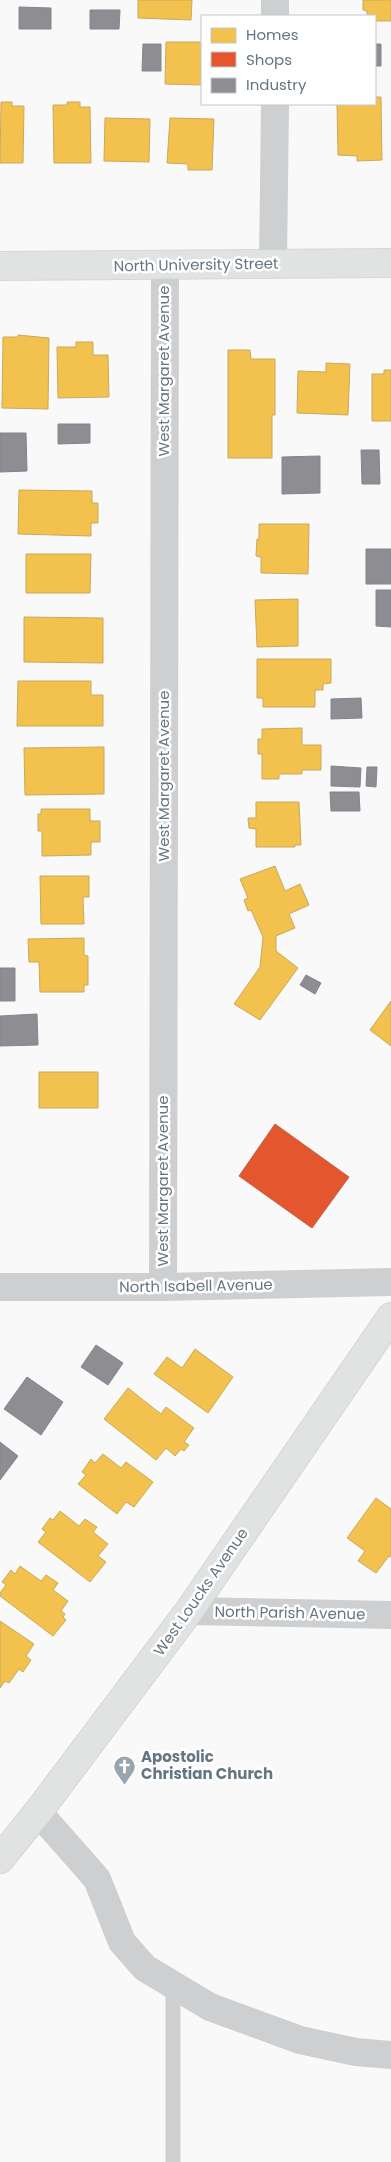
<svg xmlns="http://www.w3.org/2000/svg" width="391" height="2162" font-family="Poppins,sans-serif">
  <rect width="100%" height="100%" fill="#f9f9f9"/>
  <path fill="#f2c14e" stroke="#c8aa5e" d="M138,0H192L191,20L138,18Z
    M363,0H391V21H375V16H367V11L363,10Z
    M166,42H202V85L165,84Z
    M375,97H381L382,160L357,161V156L338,155L337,104H375Z
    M1,102H12V106H24L23,163H0Z
    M67,102H80V107H90L91,163H54L53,105H67Z
    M105,118L150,119L149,162L104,161Z
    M170,118L214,119L212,170H188V164L167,163Z
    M18,335L49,338L48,409L2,408L3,337H18Z
    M76,342H93V355H108L109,397L58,398L57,347H76Z
    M228,350H250L251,359H275V415H272V458H228Z
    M326,363L350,364L348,415L297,413L298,371L326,372Z
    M384,370H391V421H372V374H384Z
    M19,490L92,491V503H98V523H91V536L18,534Z
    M259,524H309L308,574L261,573V557L256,556L257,539H259Z
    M26,554H91L90,593H26Z
    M298,599V646L257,647L255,600Z
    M24,617L103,618V663L24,662Z
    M257,659H331V683L323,684V690H315V707H263V698H257Z
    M18,681H91V695H103V726H17Z
    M302,728V745H321V770H302V774H279V779H262V754H258V739H262V729Z
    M104,747V794L25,795L24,748Z
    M256,802H299L301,845H295V847H256V829L249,828L248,818H256Z
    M41,809H90V821H100V842H91V855L42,856V831H38V814H41Z
    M275,866L285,891L300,884L309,905L289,914L295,928L276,936V951L298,968L260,1020L234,1004L260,967L263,937L251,910L248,911L244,900L248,898L240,879Z
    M40,876H89V897H83L84,924H41Z
    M84,938V955L88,956V985H84V992H40L39,962H29L28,939Z
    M391,1001V1046L370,1030Z
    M39,1072H98V1108H39Z
    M195,1349L233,1377L208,1413L154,1374L167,1357L182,1368Z
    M128,1388L161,1414L166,1407L194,1428L184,1442L189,1445L184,1451L181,1449L175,1456L166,1448L156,1460L104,1419Z
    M103,1454L121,1468L126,1462L153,1482L134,1507L126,1502L117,1514L78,1484L86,1475L82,1472L91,1459L95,1463Z
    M376,1498L391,1509V1557L389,1556L376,1573L358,1561L365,1551L347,1538Z
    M60,1511L79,1526L85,1519L97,1527L93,1532L108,1544L98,1556L106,1562L90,1582L38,1542L46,1532L42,1529L50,1518L53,1520Z
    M20,1566L41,1581L46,1575L58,1583L53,1590L68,1601L61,1611L65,1614L63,1617L66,1620L53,1636L0,1596V1593L6,1585L2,1582L11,1570L15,1574Z
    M0,1621L34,1644L26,1656L31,1660L23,1672L19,1669L9,1683L5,1681L0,1688Z"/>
  <path fill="#e4572e" stroke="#be6048" d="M275,1124L349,1177L312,1228L239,1176Z"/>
  <path fill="#8d8d92" stroke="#81868e" d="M19,7L51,8V29H19Z
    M90,10H120L119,29H90Z
    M143,44H161V71H142Z
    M375,44H381V66H375Z
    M58,424H90V443L58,444Z
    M0,433H26L27,471L0,472Z
    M361,450H379L380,484H362Z
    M320,456V493L282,494V457Z
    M366,549H391V584H366Z
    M376,590H391V627L376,626Z
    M361,698L362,718L331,719V699Z
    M331,766L361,768L360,787L331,786Z
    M367,767H377L376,787L366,786Z
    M330,792H359L360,811H331Z
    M0,968H15V1001H0Z
    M306,975L321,983L315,994L300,985Z
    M37,1014L38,1045L0,1046V1016Z
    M96,1345L123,1363L108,1385L81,1367Z
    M27,1377L63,1402L41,1435L4,1409Z
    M0,1442L18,1456L0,1480Z"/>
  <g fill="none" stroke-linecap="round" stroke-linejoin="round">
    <defs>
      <path id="secondary" d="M0,266L391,263
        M0,1859L38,1812L189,1611L391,1317"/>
    </defs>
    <use href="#secondary" stroke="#d5d6d7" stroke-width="30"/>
    <path stroke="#cecfd0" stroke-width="15" d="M173,1986V2162"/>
    <path stroke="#cecfd0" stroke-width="28" d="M275,16V0
      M273,264L275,104
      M0,1287H163L391,1282
      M163,1287L165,266
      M189,1611L391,1615
      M38,1812L97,1879L122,1942L145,1968L210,2007L300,2040L356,2052L391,2055"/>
    <use href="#secondary" stroke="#e1e2e2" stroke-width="28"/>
  </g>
  <defs>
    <symbol id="church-pin" viewBox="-11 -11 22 30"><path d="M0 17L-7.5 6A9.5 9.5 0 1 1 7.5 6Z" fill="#99a4ac" stroke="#fff"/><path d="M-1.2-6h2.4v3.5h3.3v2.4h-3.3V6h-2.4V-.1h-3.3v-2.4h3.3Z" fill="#fff"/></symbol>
  </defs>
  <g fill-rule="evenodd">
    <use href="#church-pin" x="112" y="1754" width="25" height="34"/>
  </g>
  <g text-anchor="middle" stroke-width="5" stroke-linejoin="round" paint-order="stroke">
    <g font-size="15" fill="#657683" stroke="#fff">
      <text transform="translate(196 265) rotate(-1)" y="5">North University Street</text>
      <text transform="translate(164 371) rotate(-90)" y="5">West Margaret Avenue</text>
      <text transform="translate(164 776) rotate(-90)" y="5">West Margaret Avenue</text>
      <text transform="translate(163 1181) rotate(-90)" y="5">West Margaret Avenue</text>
      <text transform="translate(196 1286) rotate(-1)" y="5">North Isabell Avenue</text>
      <text transform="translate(201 1592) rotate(-55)" y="5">West Loucks Avenue</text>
      <text transform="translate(290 1613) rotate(1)" y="5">North Parish Avenue</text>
    </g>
    <g font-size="15" font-weight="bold" fill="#657683" stroke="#fff" text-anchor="start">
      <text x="141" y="1762">Apostolic<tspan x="141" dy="17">Christian Church</tspan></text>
    </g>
  </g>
  <rect x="201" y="15" width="175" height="90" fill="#ffffff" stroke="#c1c8cd"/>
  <rect x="211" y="28" width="25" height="15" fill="#f2c14e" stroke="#c1c8cd"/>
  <text x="246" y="40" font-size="15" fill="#657683">Homes</text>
  <rect x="211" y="52" width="25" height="15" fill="#e4572e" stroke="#c1c8cd"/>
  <text x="246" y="65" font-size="15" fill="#657683">Shops</text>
  <rect x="211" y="78" width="25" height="15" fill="#8d8d92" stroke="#c1c8cd"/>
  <text x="246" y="90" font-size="15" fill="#657683">Industry</text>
</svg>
